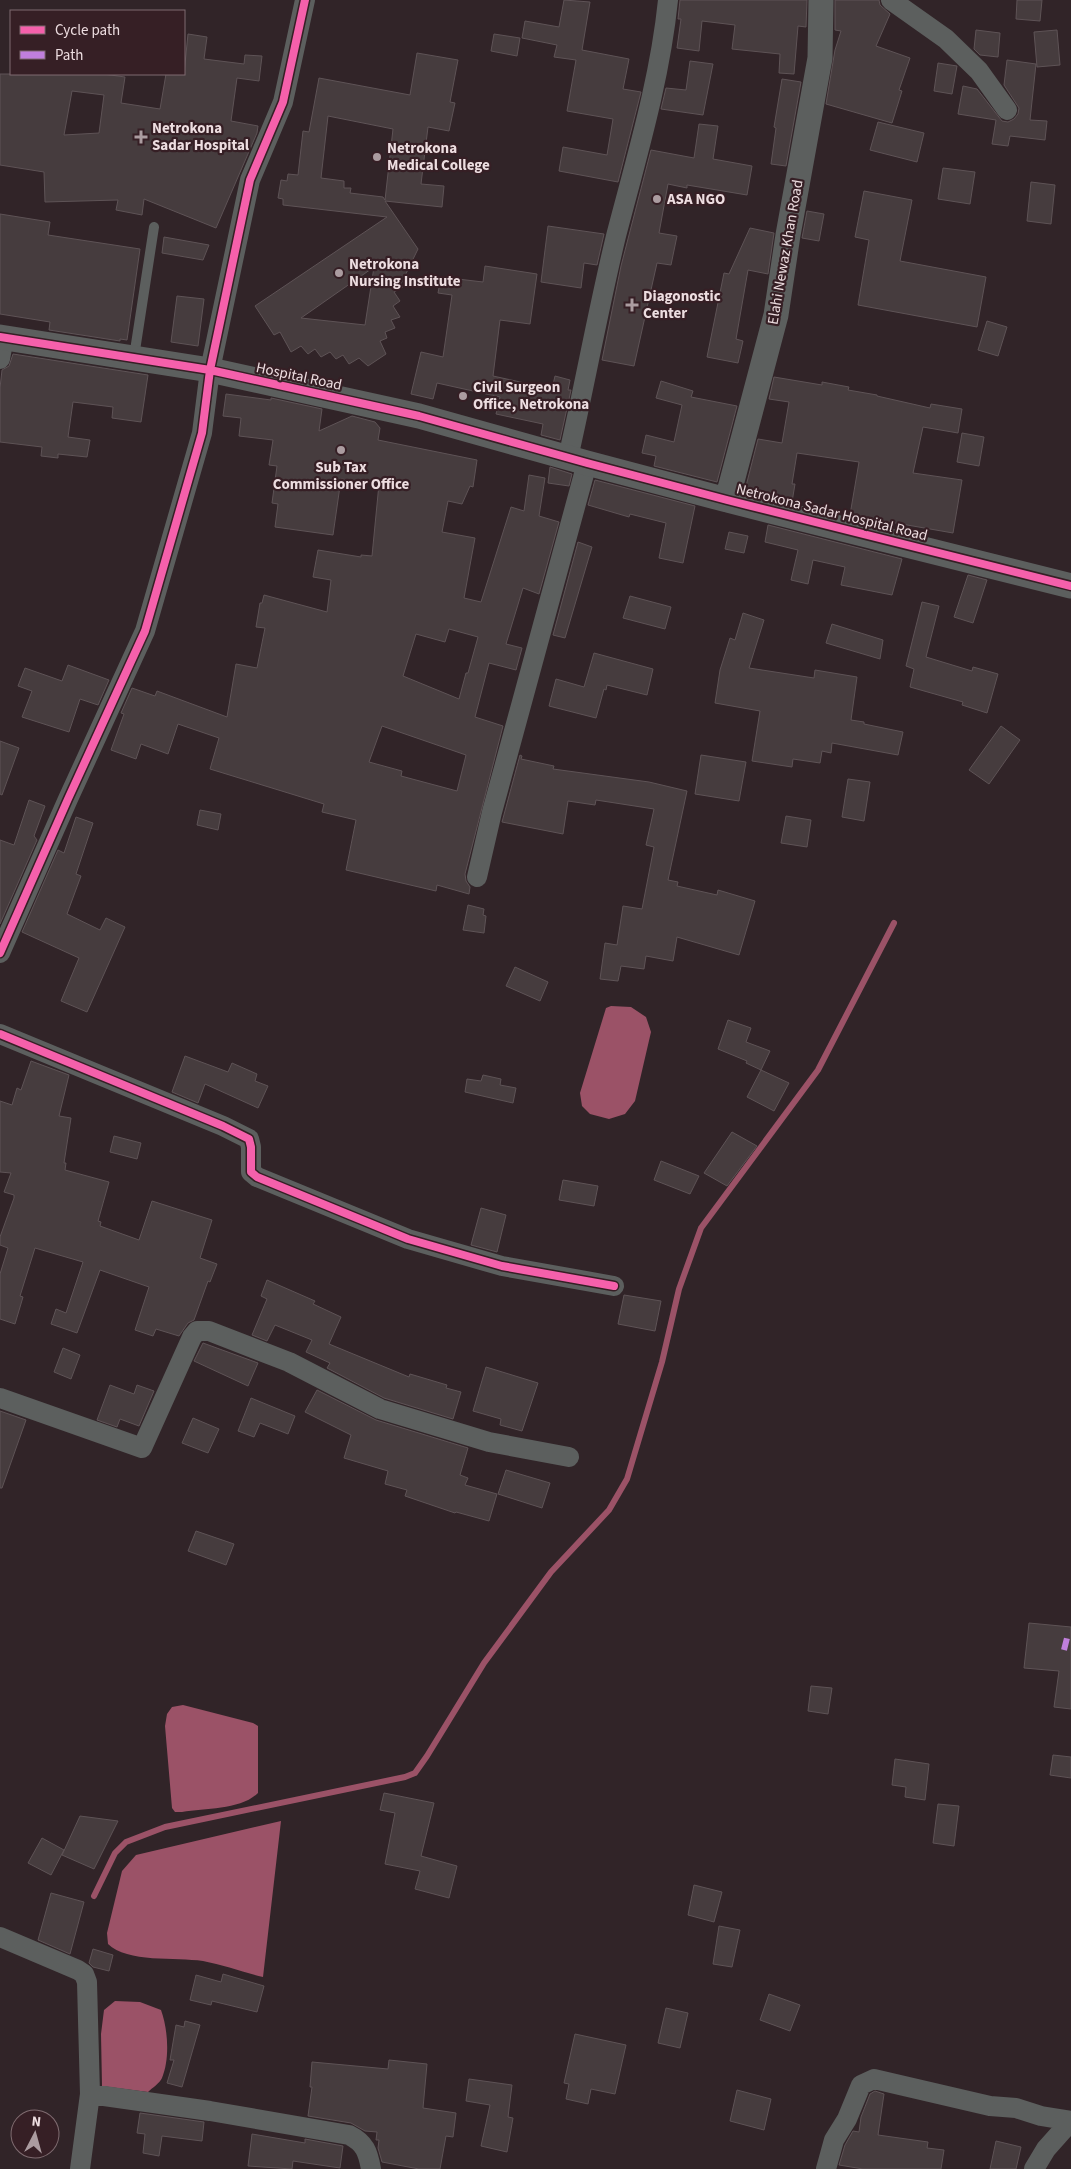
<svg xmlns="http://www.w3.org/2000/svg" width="1071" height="2169" font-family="'Source Sans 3',sans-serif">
  <rect width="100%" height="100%" fill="#312428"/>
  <path fill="#9b5267" d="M611,1006L631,1007L646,1017L651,1032L635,1101L625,1114L609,1119L590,1114L582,1106L580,1093L606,1008Z
    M183,1705L253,1723L258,1726V1793C241,1810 206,1808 182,1812H175L172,1808L165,1726L167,1714L172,1707Z
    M281,1821L263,1977C243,1972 223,1965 203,1961C176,1957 127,1963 108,1944L107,1933L122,1871L136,1855Z
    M115,2001L140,2002L161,2010C168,2029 170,2059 162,2078C160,2083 152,2088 148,2092L102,2086L101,2034L104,2010Z"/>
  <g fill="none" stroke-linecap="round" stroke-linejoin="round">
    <path stroke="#9b5267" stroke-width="6" d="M94,1896L115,1853L126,1842L165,1827L405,1777L415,1773L427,1756L484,1663L551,1572L609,1510L627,1479L662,1362L679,1289L701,1228L818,1070L894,923"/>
  </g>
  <path fill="#463c3e" stroke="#5e5356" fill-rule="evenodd" d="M564,0L590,2L582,50L629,59L623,89L641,92L618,182L559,171L563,147L607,155L613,119L567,111L576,60L554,57L557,45L522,38L525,21L559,27Z
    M680,0H807L806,27L798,26L794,74L779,73L780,54L732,49L735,25L702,21L699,51L677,48L681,19H678Z
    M835,0H879L880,5L890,14L876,46L910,58L899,90L902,91L892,123L826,104L835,50L841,31L835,30Z
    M1017,0H1042L1040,21L1016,19Z
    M976,30L1000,33L998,57L980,55L974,49Z
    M1057,30L1060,65L1037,67L1034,32Z
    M188,34L207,37L204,59L244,64L245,55L262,56L259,81L237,78L231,121L258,126L257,133L216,228L144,199L142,215L116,210L118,200L45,202L44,172L0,165V74H103L125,77L121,103L160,109L166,74H184ZM72,91L104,95L99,133L64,135Z
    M494,34L520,38L517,56L491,51Z
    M417,53L458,60L450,102L455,103L449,131L428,127L421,184L444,186L442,207L385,201L418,249L401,284L403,287L394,292L400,301L393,306L400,317L391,320L395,328L385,332L387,338L380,341L386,354L368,366L359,358L349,364L343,355L336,359L330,352L321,357L315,349L308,354L301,346L291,352L280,332L274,335L255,306L387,217L283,205V199L278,198L281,180L287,181L288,174L298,175L303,131L309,132L319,78L410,95ZM328,116L393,129L385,200L383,197L350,193L351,188H344V181L321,178ZM374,267L365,325L301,318Z
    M1007,60L1036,64L1030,120L1047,121L1045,140L1010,136L1008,146L992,144L996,120L958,114L963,86L977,89L1002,121L1008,122L1014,119L1018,114L1019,108L1004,85Z
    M690,61L713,64L703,115L661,109L666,88L686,90Z
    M938,63L957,66L952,94L934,91Z
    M782,79L801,82L786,166L771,164L776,128L774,127Z
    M878,122L924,133L917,162L870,150Z
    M699,124L718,126L713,159L752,166L747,195L687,185V188L668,184L659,233L677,236L671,265L657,263L634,366L602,360L621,266L651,150L694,158Z
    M943,168L975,172L970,204L938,199Z
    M1031,182L1055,185L1051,224L1027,221Z
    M864,191L912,200L900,261L986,277L977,327L858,305L869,240L855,237Z
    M807,211L824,214L819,241L802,238Z
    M0,214L50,222L48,235L140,249L127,340L120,339V341L49,330L50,322L0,314Z
    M548,226L604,234L597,265L584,263L581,288L541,282Z
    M750,228L774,233L768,274L748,270L736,339L743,341L738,363L707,357L724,273L729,274Z
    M164,237L209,245L203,260L162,253Z
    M485,266L537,274L530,324L500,320L493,376L552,389L555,376L570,380L568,390H571L560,440L541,435L543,424L496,414L500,397L437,383L433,399L411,394L421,352L443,357L452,295L438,293L441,277L483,282Z
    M177,296L204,299L198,346L171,342Z
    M987,321L1007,327L998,356L978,350Z
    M13,354L148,375L141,422L112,418L113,407L73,402L68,437L90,440L87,457L58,454V458L41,456L42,447L0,442V388L2,370L9,366Z
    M774,377L822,385V382L849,387L848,390L877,395V396L930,408L931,404L962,409L958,433L923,427L913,473L962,480L953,533L850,515L859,462L797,453L792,484H795L792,502L745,490L758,439L782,443L789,402L769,399Z
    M661,381L693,391L691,397L737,406L717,482L654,466L656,456L642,453L646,435L674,442L682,405L656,398Z
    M226,394L271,400V398L322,409L319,431L352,416L375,422L380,428L378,440L477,460L473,487L470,486L462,504L448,501L442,532L475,538L464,598L481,602L511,507L524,511L529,475L545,478L539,516L559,522L539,594L523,588L506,644L522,648L516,670L489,663L475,717L503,726L465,874L466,881L470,887L469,894L437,885L436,891L346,870L356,820L322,812L324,804L210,769L219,738L178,724L168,754L141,744L136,759L111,750L124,714L121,713L132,688L155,696L157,691L227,717L236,664L257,668L265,628L256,627L260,603H262L264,595L327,612L331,580L313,577L318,550L361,557V555L372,556L379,484L341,479L333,535L275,527L278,504L272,503L277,466L269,465L273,440L239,436L241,418L223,416ZM449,629L478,637L468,673H466L459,699L403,676L416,634L445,642ZM382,726L466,755L457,791L401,776L402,771L369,762Z
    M962,433L984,437L979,466L957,462Z
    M550,467L572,474L569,486L548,483Z
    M595,480L695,506L683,563L659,558L666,523L630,514L629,517L588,505Z
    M768,525L902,559L892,595L841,585L845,567L813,560L808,584L791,580L798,550L765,542Z
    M729,532L748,536L744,553L725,549Z
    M578,542L592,547L565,638L553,635Z
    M968,575L987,580L973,623L954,617Z
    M630,596L671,607L665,629L623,618Z
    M922,602L939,606L926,657L972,671L973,667L998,674L987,713L962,705L963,702L910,687L914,669L906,666Z
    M743,613L764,620L749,668L814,678L815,670L857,677L851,720L864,722V724L903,732L898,755L832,743L831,753L822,751L820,763L793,759L792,767L752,761L760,711L715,703L720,670L730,638L735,640Z
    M832,624L883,640L880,659L826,643Z
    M594,653L653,669L647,695L607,685L606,690L604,689L596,718L549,706L556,679L584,687Z
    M68,665L109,680L98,705L80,699L69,732L22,717L32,691L18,686L25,668L62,681Z
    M1001,726L1020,740L989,784L969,770Z
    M0,741L19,748L2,795L0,794Z
    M520,755L522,756L521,759L554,766L553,769L649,782L687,791L668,880L678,882L677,886L717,895L718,890L755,901L739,955L677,937L673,961L646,956L644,969L621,966L618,981L600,979L605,943L617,945L623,906L642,909L654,847L646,845L654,809L596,800L595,805L568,801L563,834L502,822Z
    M701,755L746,762L739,801L695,794Z
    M848,779L870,782L864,821L842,817Z
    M29,800L45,806L34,836L37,840L0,924V840L14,845Z
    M200,810L221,814L218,830L197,825Z
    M786,816L811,820L807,847L781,843Z
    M76,817L93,823L76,874L81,876L67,914L100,930L106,918L125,927L87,1012L61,1001L79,958L22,932L58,850L64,853Z
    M468,905L484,909L483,915L486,916L484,933L463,930Z
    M515,967L548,982L540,1001L506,986Z
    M728,1020L751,1028L746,1042L770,1051L761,1070L746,1063L747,1061L718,1049Z
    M185,1056L228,1072L232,1063L257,1074L255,1081L268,1086L258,1108L205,1084L198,1103L172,1092Z
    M31,1061L69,1075L59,1116L71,1118L64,1163H66L65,1170L109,1182L98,1221L101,1222L100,1226L139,1240L152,1201L212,1220L200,1258L217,1264L210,1282L208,1281L194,1320L188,1323L179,1336L156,1329L153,1336L135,1330L149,1287L100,1270L77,1333L51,1324L56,1309L66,1313L83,1262L35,1248L20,1296L23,1297L15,1324L0,1319V1274L8,1248L0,1245V1237L14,1198V1195L4,1192L11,1173L0,1172V1101L12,1105L17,1088L21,1090Z
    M761,1070L789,1083L774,1111L747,1097Z
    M483,1075L501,1079L500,1085L516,1088L513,1103L465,1092L467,1079L481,1081Z
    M732,1132L757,1146L727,1186L704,1173Z
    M114,1136L141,1143L137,1159L110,1152Z
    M661,1161L699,1176L690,1194L654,1180Z
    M563,1180L598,1186L594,1206L559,1200Z
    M481,1208L506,1215L497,1252L471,1245Z
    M267,1280L315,1301L313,1304L341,1317L329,1344L409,1377L410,1374L447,1385L446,1388L461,1392L453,1419L384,1398L327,1368L330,1363L306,1352L312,1340L275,1325L267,1341L252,1335L267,1299L261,1296Z
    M624,1295L661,1301L655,1331L618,1324Z
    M203,1343L258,1363L248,1386L194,1361Z
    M63,1348L80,1355L71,1379L54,1372Z
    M486,1367L538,1383L522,1431L500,1425L501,1419L473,1411Z
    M110,1385L134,1394L137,1385L154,1391L139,1426L120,1419L117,1427L97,1420Z
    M317,1390L376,1420L468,1448L460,1475L468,1478L465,1485L497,1494L489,1521L456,1512L455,1513L405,1496L407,1490L385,1484L388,1471L344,1458L351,1435L305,1412Z
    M251,1398L295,1416L288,1434L260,1423L254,1437L238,1431Z
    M0,1411L26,1420L2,1488H0Z
    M193,1418L219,1429L208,1453L182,1443Z
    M506,1470L550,1483L542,1508L498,1494Z
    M196,1531L234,1544L226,1565L188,1551Z
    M1029,1623L1071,1627V1709L1054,1707L1059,1671L1024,1668Z
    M811,1686L832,1688L828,1714L808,1711Z
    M1053,1755L1071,1757V1778L1050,1775Z
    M895,1759L929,1764L925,1800L905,1797L906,1787L892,1785Z
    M384,1793L434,1803L421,1856L457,1866L449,1898L415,1889L420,1871L385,1864L395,1813L380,1810Z
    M938,1804L959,1806L954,1846L933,1843Z
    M80,1816L118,1821L94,1869L62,1855Z
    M42,1838L64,1850L51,1875L28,1863Z
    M694,1885L722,1892L714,1922L688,1915Z
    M51,1893L84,1902L70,1954L38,1940Z
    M719,1926L740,1930L732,1967L713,1964Z
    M93,1949L113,1955L109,1971L93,1967L89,1963Z
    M223,1974L264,1986L257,2012L212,2001L211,2005L190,2000L196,1975L221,1982Z
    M769,1994L800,2005L790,2031L760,2020Z
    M666,2008L688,2013L680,2048L658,2043Z
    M185,2021L200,2025L182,2087L167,2083L174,2060H170L176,2025L184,2027Z
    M575,2034L626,2045L615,2094L591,2089L588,2104L566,2099L569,2084L564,2083Z
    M389,2060L427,2064L423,2108L456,2113L453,2137L446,2136L440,2169H419L382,2162L378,2148L379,2140H376L377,2132L365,2131L351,2123L308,2116L312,2087H310L312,2062L388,2069Z
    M469,2079L512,2085L508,2117L513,2118L507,2152L481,2146L490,2105L466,2101Z
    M737,2090L771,2099L764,2130L730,2121Z
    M875,2091L884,2094L878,2135L928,2142L927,2148L944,2150L941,2169H863L839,2165L845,2145L853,2131L859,2132L861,2117L870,2094Z
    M140,2113L204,2122L202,2141L162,2136L159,2156L143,2153L145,2134L137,2133Z
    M252,2134L305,2143V2139L343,2146L340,2168L293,2161L292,2169L248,2166Z
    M996,2141L1021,2147L1016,2169H990Z"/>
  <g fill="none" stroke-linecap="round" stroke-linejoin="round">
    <path stroke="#5c5f5e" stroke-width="10" d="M134,357L154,227"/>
    <path stroke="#5c5f5e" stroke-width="20" d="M891,0L946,39L979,71L1007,110
      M0,359L4,337
      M568,458C585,384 598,310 616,236C636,159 660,80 668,0
      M477,877L492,812L587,463
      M0,953L68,799L145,631L202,433L210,370L250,180L283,102L305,0
      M0,1034L223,1126L249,1139L251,1147V1172L257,1177L408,1239L502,1266L614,1286
      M0,1398L142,1448L192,1337L197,1331H209L289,1362L380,1409L489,1442L569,1457
      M0,1937L78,1970L84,1974L87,1982L90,2094L80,2169
      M90,2094L210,2111L349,2135C365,2143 368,2152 371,2169
      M826,2169L834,2140L847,2119L861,2085L874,2079L990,2106L1016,2108L1041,2116L1071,2121
      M1034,2169L1046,2149L1071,2121"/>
    <path stroke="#5c5f5e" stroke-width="25" d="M0,337L210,370L419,416L587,463L727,500L1071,586
      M727,500L776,315L788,235L820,58L821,0"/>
    <path stroke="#c07fdc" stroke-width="6" stroke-dasharray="12 6" stroke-linecap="butt" d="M1064,1650L1067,1638L1071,1634"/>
    <defs>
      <path id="cycleway" d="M0,337L210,370L419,416L587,463L727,500L1071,586
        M0,953L68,799L145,631L202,433L210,370L250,180L283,102L305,0
        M0,1034L223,1126L249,1139L251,1147V1172L257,1177L408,1239L502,1266L614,1286"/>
    </defs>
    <use href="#cycleway" stroke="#361f25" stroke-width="11"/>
    <use href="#cycleway" stroke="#f560ab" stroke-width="8"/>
  </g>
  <g fill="#ab9ca0" stroke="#361f25" stroke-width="2">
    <path d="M138.5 129.5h5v5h5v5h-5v5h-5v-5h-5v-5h5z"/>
    <circle cx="377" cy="157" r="5"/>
    <circle cx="657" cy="199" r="5"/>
    <circle cx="339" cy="273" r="5"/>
    <path d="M629.5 297.5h5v5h5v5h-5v5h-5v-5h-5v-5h5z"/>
    <circle cx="463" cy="396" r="5"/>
    <circle cx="341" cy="450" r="5"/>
  </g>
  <g text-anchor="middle" stroke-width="4.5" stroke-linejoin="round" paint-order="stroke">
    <g font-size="15" font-weight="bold" fill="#eddde0" stroke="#361f25" text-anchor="start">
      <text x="152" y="133">Netrokona<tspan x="152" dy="17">Sadar Hospital</tspan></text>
      <text x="387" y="153">Netrokona<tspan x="387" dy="17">Medical College</tspan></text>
      <text x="667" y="204">ASA NGO</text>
      <text x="349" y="269">Netrokona<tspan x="349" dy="17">Nursing Institute</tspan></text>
      <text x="643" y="301">Diagonostic<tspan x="643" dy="17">Center</tspan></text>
      <text x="473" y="392">Civil Surgeon<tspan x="473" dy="17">Office, Netrokona</tspan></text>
      <text x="341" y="472" text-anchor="middle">Sub Tax<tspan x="341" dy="17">Commissioner Office</tspan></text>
    </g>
    <g font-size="15" fill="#eddde0" stroke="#361f25">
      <text transform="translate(785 252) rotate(-80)" y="5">Elahi Newaz Khan Road</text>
      <text transform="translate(299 376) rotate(12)" y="5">Hospital Road</text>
      <text transform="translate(832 512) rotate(14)" y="5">Netrokona Sadar Hospital Road</text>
    </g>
  </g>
  <rect x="10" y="10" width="175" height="65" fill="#361f25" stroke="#7f6b70"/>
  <rect x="20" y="26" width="25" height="8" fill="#f560ab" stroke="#7f6b70"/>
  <text x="55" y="35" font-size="15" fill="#eddde0">Cycle path</text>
  <rect x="20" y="51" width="25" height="8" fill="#c07fdc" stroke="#7f6b70"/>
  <text x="55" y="60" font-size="15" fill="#eddde0">Path</text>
  <g transform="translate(35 2134) rotate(6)"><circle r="24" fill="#361f25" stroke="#7f6b70"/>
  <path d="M0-4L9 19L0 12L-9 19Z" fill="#ab9ca0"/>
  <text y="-8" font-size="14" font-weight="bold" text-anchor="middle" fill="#eddde0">N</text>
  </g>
</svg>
